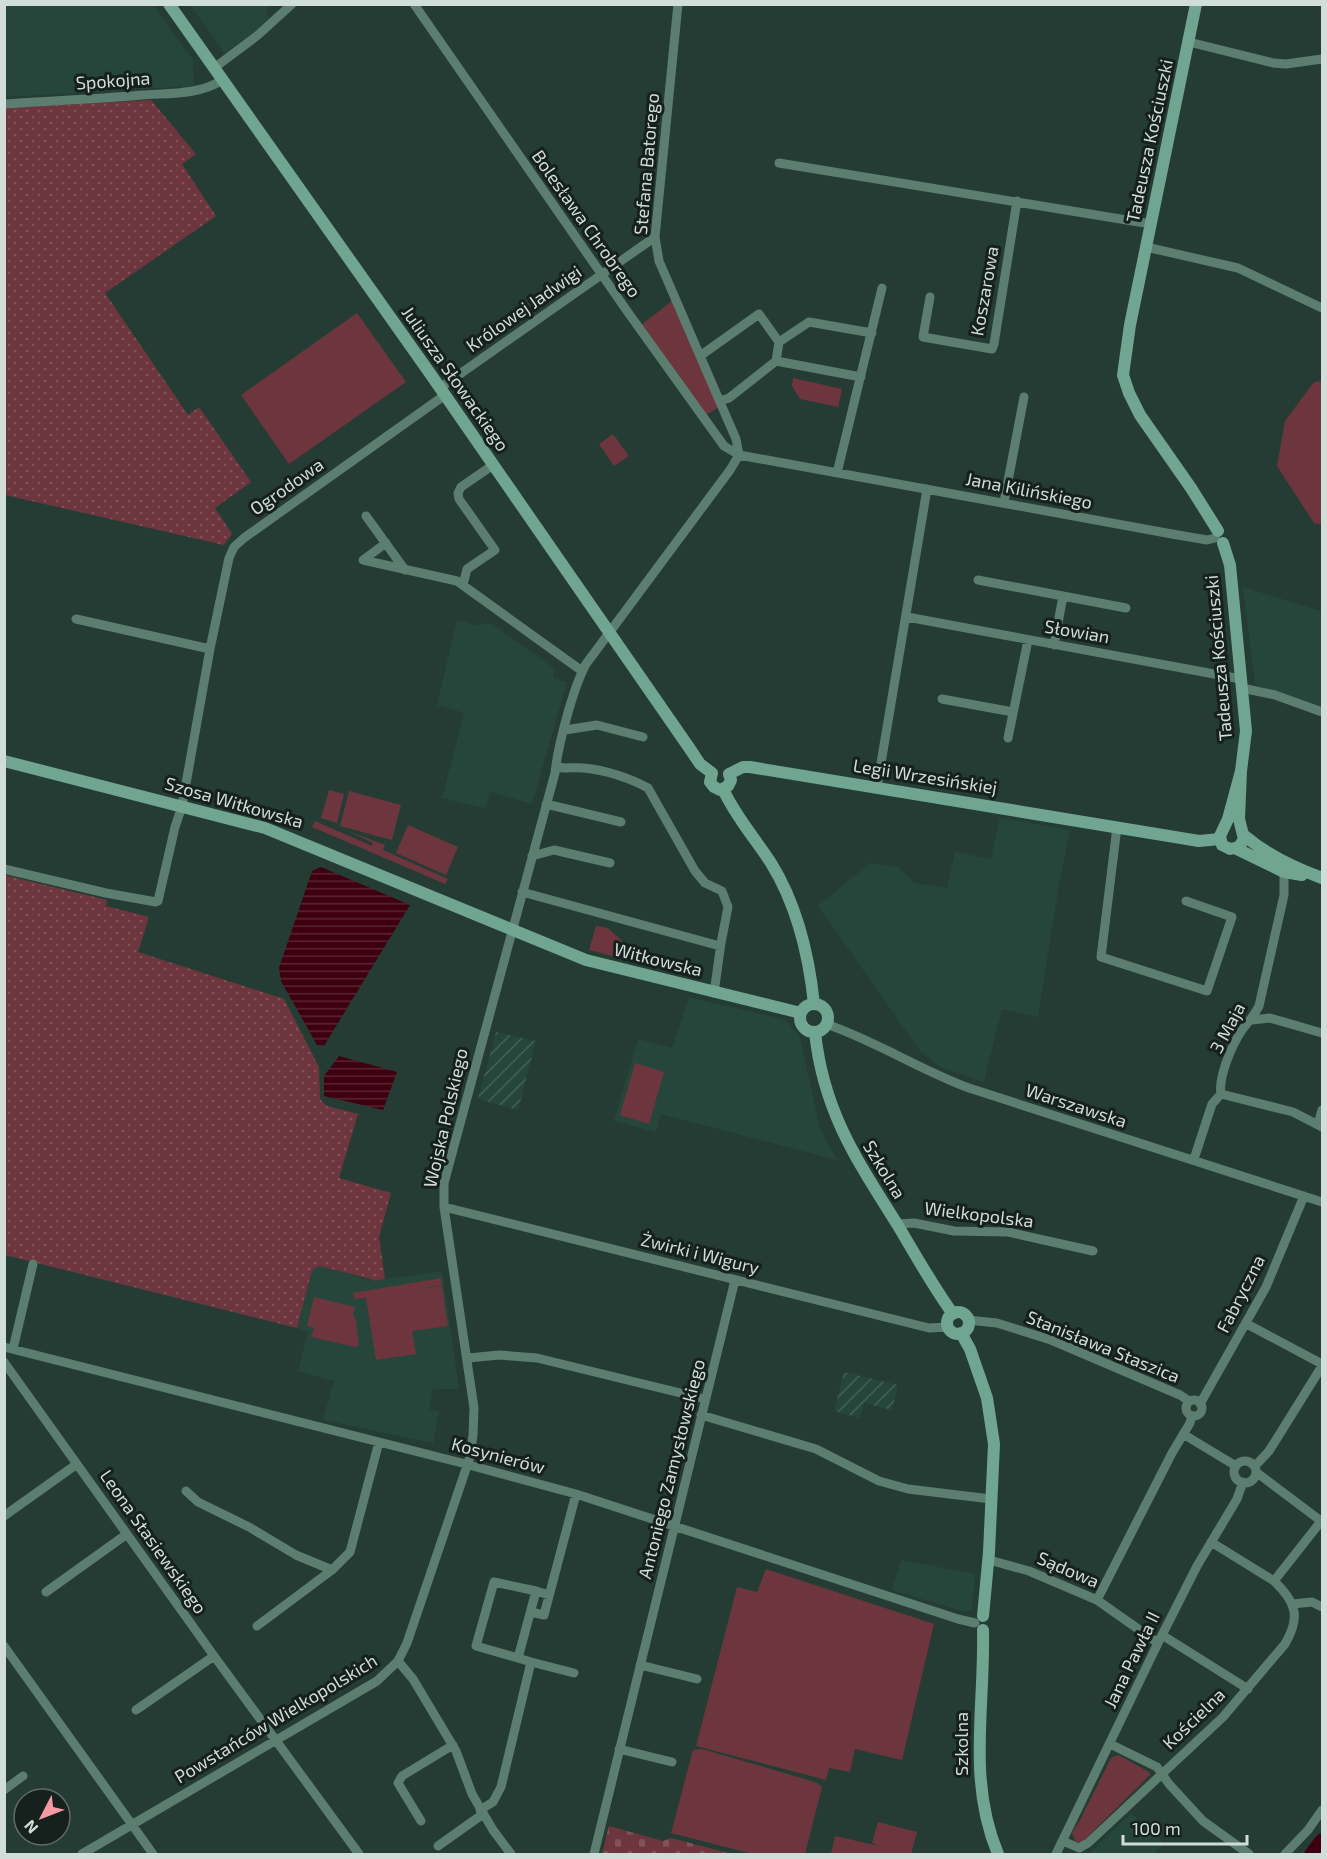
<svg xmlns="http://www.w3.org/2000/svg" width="1327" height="1859" font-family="'Exo 2',sans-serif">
  <defs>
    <pattern id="industrial-furrows" width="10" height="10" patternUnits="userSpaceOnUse" patternTransform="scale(1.5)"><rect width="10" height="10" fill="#26463b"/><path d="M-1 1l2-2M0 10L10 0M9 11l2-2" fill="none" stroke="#446057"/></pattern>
    <pattern id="cemetery-stones" width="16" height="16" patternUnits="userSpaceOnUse" patternTransform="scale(1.5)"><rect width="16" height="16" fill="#6d363e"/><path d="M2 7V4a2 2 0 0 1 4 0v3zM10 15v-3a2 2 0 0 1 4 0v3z" fill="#815359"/></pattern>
    <pattern id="garden-dots" width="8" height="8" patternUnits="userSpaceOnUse" patternTransform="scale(1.5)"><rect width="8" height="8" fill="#6d363e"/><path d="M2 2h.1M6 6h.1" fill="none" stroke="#815359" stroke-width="1.8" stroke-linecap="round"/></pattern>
    <pattern id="water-rules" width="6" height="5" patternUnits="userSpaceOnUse" patternTransform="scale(1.5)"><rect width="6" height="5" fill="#3e0011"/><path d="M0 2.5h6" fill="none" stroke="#592533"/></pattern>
  </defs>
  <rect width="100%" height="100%" fill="#253c34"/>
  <path fill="#26463b" d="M5,5H153L193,60L194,86L5,97Z
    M190,5H273L266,10L269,18L255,32L225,53Z
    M1243,587L1321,611L1322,607V709L1258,686L1255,683Z
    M457,620L477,626L484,623L492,624L555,669L553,678L567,682L532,804L490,792L486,809L442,798L464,713L437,705Z
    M1000,818L1070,830L1057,897L1038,1017L1002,1009L984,1082L940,1067L921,1052L818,906L870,863L899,867L914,883L947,888L955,852L991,859Z
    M689,997L782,1019L789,1024L800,1037L820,1129L837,1160L661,1114L656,1132L614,1121L638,1039L672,1048Z
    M319,1266L373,1281L442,1271L459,1389H433L429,1409L439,1412L433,1443L323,1420L334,1381L298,1371L308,1332L297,1328L312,1270Z
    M901,1560L975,1574L972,1609L965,1612L892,1590Z
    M1131,1813L1164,1843L1154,1854H1092L1090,1853Z"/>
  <path fill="url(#industrial-furrows)" d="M496,1032L536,1041L518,1110L478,1099Z
    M844,1372L898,1385L892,1410L864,1403L860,1418L834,1411Z"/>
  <path fill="#6d363e" d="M672,301L719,407L706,415L641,325Z
    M357,313L406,382L289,464L241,395Z
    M793,378L842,389L838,407L800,399L792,386Z
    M1322,381V525L1314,523L1277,466L1285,421L1314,382Z
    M613,434L629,456L614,466L599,444Z
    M329,790L344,794L337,823L321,818Z
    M349,791L401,805L392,840L340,826Z
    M315,821L372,846L373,843L348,831L385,845L383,850L448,879L445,884L312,827Z
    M408,825L458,847L446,875L396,853Z
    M596,926L608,928L624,943L620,958L589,950Z
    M635,1063L664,1072L649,1124L620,1115Z
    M441,1278L442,1285L419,1289L442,1286L448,1326L412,1331L416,1354L376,1360L366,1298L354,1299L353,1293Z
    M314,1297L355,1307L353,1314L356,1321L359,1346L356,1347L311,1337L314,1328L307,1326Z
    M766,1569L934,1624L902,1760L855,1749L850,1772L829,1768L826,1780L696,1746L737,1587L757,1592Z
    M702,1749L805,1779L817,1783L822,1787L805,1854H753L671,1833L693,1750Z
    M1118,1755L1149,1772L1150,1775L1082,1842H1076L1072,1833L1080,1820L1111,1758Z
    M878,1822L917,1832L911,1854H831L835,1836L879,1846L872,1843Z"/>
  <path fill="url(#cemetery-stones)" d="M609,1826L663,1841L671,1838L732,1854H602Z"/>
  <path fill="url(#garden-dots)" d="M151,100L196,154L182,164L216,216L105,293L188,415L199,407L251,482L215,508L232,534L224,545L5,495V108Z
    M4,875L107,900L106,906L149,917L138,952L284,999L319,1067L320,1099L327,1106L358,1114L339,1178L391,1193L379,1237L385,1279L373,1281L371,1279L319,1266L312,1270L297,1328L5,1255Z"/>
  <path fill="url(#water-rules)" d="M321,867L410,905L324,1046L317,1045L281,981L279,968L312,871Z
    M339,1056L397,1072L383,1110L324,1096V1076Z"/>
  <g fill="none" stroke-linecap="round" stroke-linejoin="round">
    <path stroke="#3e0011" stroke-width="15" d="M1312,1854L1322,1841"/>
    <path stroke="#5c7e71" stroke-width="9" d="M414,4L627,311L724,446L739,455L1172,534L1207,540L1215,538
      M678,4L655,237L659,261L723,409L736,439L739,455
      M1189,42L1273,63L1286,64L1322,59
      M214,68L258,35L292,4
      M4,104C50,101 96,99 142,95C168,93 200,95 222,80
      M779,163L1151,224
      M1146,247L1238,268L1322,308
      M930,297L923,337L992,349L994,344L1017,201
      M779,342L809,322L872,333
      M700,356L759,314L779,342L776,361L729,398L720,401
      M776,361L861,377
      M440,388L655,237
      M837,473L882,288
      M1004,502L1024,397
      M366,516L405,570
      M386,543L363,560L457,581L582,671
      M978,580L1126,608
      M463,585L467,569L495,550L459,499L458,493L461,487L493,465
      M907,617L1241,679
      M76,619L210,649
      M1054,645L1063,596
      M1242,688L1275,695L1322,712
      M942,699L1013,712
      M565,730L597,725L643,737
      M1008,738L1028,640
      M556,767C565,769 574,767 584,768C605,770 630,778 648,788L695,871L705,883L722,891L728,907L721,943L714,993
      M877,787L927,489
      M546,804L621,822
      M1117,827L1101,957L1207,991L1232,917L1186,901
      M532,856L554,850L610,863
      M4,869L106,893L156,902L158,901L175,827L182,806L210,649L229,558L234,547L244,538L445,395
      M522,892L720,946
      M1252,1020L1270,1018L1322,1033
      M826,1024C876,1041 920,1070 969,1088L1322,1202
      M1221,1094L1293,1112L1322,1127
      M1318,1124L1322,1110
      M1194,1159L1212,1104L1221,1094C1218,1077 1232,1045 1242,1030C1248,1022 1254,1016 1259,1006L1284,895V872
      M444,1207L929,1328L948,1327
      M897,1224L914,1223L954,1231L1008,1232L1093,1251
      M968,1320L997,1323L1051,1340L1180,1395L1189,1401
      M1247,1324L1322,1364
      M4,1347L458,1462L576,1494L958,1619L975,1623
      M13,1349L33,1264
      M468,1358L499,1355L537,1358L705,1399
      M4,1362L214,1656L359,1854
      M1186 1408a8 8 0 1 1 16 0a8 8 0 1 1-16 0Z
      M1200,1404L1266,1287L1304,1196
      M701,1415L816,1449L879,1481L908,1489L991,1499
      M1183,1434L1236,1466
      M1234 1472a11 11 0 1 1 22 0a11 11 0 1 1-22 0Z
      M1255,1466L1269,1451L1322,1366
      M1256,1472L1321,1521
      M186,1491L198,1502L249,1527L296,1555L332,1570
      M4,1516L77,1464
      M989,1560L1029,1571L1097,1600L1158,1643
      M1274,1581L1322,1520
      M46,1592L127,1534
      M1097,1600L1172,1453L1190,1423L1192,1416
      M1293,1604L1312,1602L1322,1607
      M531,1612L544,1615L576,1494
      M257,1626L332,1570L350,1552L379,1442
      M1162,1635L1248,1689
      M4,1646L153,1854
      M518,1658L476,1646L494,1582L536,1591
      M398,1661L413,1679L456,1751L472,1794L493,1830L511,1854
      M531,1662L574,1673
      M640,1665L697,1679
      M136,1710L214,1656
      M1110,1744L1157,1767L1169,1784L1203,1821L1249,1854
      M619,1749L672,1762
      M4,1790L23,1776
      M480,1810L493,1802L501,1787L531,1662L518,1658L536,1591L549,1595
      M421,1821L398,1783L402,1776L453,1745
      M1063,1841L1079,1848L1088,1843L1223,1717L1285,1644C1301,1617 1296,1602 1274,1581L1211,1542
      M438,1846L483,1814
      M82,1854L377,1681L398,1661L407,1643L470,1457L473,1435L474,1408L444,1207V1183L555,773C558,745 573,688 586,664L730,470L739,455
      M594,1854L735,1280
      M1056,1854L1158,1643L1197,1566L1237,1499L1243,1482
      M1285,1854L1308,1830L1322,1810"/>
    <path stroke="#70a591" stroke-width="12" d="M169,4L429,372L690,749L700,764L712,773
      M1196,4L1130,325L1123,375L1129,393L1140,415L1191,488L1218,531
      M1223,543L1230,565L1246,731L1241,771L1228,819L1220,836L1222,845L1230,849L1239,847L1244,839L1239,819L1241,771
      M4,761L265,828L586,960L801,1013
      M712,773L710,782L714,787L720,790L728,786L731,780L729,774
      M729,774L743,767H750L1199,841L1220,839
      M723,789C735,816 755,838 771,863C797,905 809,956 814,1004
      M1245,836C1267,855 1295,868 1322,878
      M1237,849L1284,872L1302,875
      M800 1018a14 14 0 1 1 28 0a14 14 0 1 1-28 0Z
      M815,1032C823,1110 856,1159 897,1224C915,1254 932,1285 953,1314
      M947 1323a11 11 0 1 1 22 0a11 11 0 1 1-22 0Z
      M961,1333L970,1349L987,1398L994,1444L989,1552L983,1616
      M983,1630C985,1708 967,1780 998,1854"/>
  </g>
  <g text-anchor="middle" stroke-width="6" stroke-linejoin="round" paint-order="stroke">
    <g font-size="18" fill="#d0ddd8" stroke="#16201c">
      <text transform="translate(113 81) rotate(-4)" y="6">Spokojna</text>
      <text transform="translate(1150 141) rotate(-78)" y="6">Tadeusza Kościuszki</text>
      <text transform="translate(647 164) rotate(-85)" y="6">Stefana Batorego</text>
      <text transform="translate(586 224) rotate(55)" y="6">Bolesława Chrobrego</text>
      <text transform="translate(985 291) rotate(-80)" y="6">Koszarowa</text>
      <text transform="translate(524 309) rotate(-35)" y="6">Królowej Jadwigi</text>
      <text transform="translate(455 379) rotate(55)" y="6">Juliusza Słowackiego</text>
      <text transform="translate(287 487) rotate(-35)" y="6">Ogrodowa</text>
      <text transform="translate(1029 491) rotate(11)" y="6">Jana Kilińskiego</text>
      <text transform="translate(1077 632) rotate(10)" y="6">Słowian</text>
      <text transform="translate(1219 658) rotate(-95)" y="6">Tadeusza Kościuszki</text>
      <text transform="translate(925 777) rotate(9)" y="6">Legii Wrzesińskiej</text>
      <text transform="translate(234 803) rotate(16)" y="6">Szosa Witkowska</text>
      <text transform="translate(658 960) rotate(14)" y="6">Witkowska</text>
      <text transform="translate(1228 1028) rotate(-62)" y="6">3 Maja</text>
      <text transform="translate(1076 1106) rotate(18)" y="6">Warszawska</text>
      <text transform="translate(446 1118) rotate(-77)" y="6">Wojska Polskiego</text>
      <text transform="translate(884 1170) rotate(59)" y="6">Szkolna</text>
      <text transform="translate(979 1215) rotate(7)" y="6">Wielkopolska</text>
      <text transform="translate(700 1254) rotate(14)" y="6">Żwirki i Wigury</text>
      <text transform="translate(1241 1294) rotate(-63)" y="6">Fabryczna</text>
      <text transform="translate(1103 1347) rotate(22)" y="6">Stanisława Staszica</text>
      <text transform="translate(498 1456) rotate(15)" y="6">Kosynierów</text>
      <text transform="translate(672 1469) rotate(-76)" y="6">Antoniego Zamysłowskiego</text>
      <text transform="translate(153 1542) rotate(55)" y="6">Leona Stasiewskiego</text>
      <text transform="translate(1068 1570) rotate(23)" y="6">Sądowa</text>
      <text transform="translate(1132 1660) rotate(-64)" y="6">Jana Pawła II</text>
      <text transform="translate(276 1719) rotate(-31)" y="6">Powstańców Wielkopolskich</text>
      <text transform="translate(1194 1719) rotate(-44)" y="6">Kościelna</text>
      <text transform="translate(962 1744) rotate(-90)" y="6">Szkolna</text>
    </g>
  </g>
  <rect width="1327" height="1859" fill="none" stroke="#d0ddd8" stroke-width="12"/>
  <g transform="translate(42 1817) rotate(228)"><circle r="28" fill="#16201c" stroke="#606c67" stroke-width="1.5"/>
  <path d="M0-4.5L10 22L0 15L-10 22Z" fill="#f49aa5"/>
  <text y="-9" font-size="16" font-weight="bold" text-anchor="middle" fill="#d0ddd8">N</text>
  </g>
  <path d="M1123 1835v9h124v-9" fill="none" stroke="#d0ddd8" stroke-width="3"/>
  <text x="1132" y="1835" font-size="18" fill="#d0ddd8" stroke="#16201c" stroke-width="4.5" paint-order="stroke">100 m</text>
</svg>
